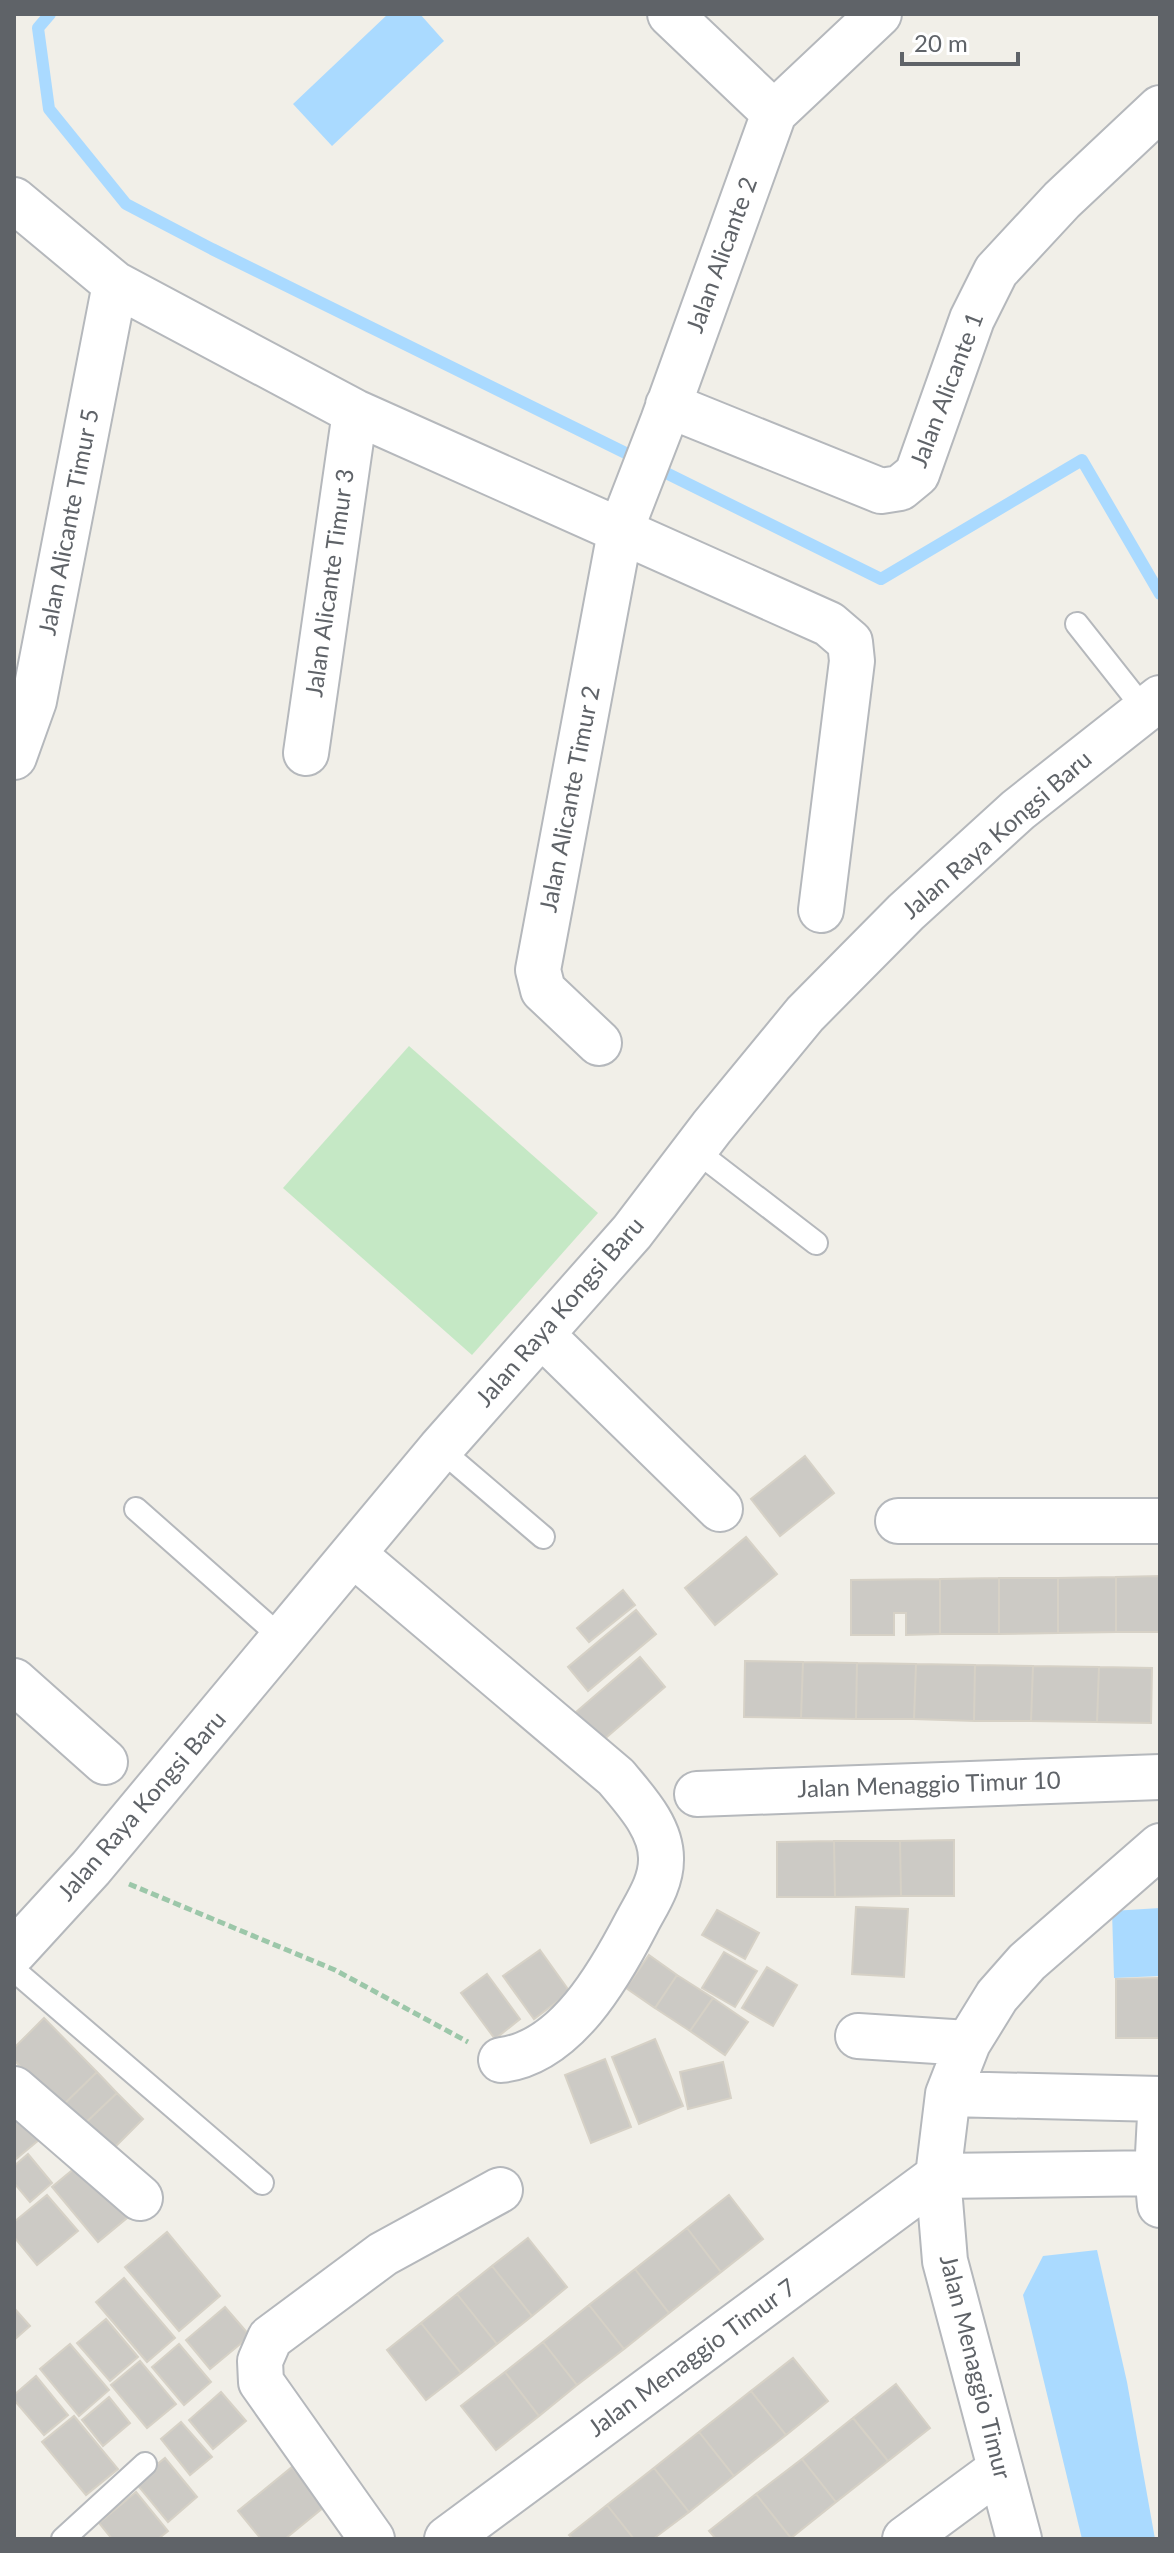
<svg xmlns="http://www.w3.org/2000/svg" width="1174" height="2553" font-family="Lato,sans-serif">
  <rect width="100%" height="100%" fill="#f1efe8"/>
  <path fill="#c5e8c5" d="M409,1046L598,1213L472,1355L283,1188Z"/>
  <path fill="#aadaff" d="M388,14H420L444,41L332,146L293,104Z
    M1160,1908V1976L1114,1978L1112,1911Z
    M1097,2250L1127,2382L1155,2539H1082L1023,2295L1043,2256Z"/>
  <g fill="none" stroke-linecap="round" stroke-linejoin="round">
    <path stroke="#aadaff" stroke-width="12" d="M50,14L38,28L49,109L126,204L212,249L881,579L1082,460L1160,594"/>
  </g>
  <path fill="#cccac5" stroke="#d6d1c6" stroke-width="2" d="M805,1456L834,1493L780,1536L751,1499Z
    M746,1537L777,1574L715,1625L685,1588Z
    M1160,1576V1632H1116V1577Z
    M1116,1577V1632L1058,1633V1578Z
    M999,1578V1634H940V1579Z
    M999,1578H1058V1633L999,1634Z
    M940,1579V1634L906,1635V1613H894V1635H851V1580Z
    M623,1590L635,1605L589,1642L577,1628Z
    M636,1610L656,1634L588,1691L568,1667Z
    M640,1657L665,1687L594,1748L569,1718Z
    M745,1661L803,1662L801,1718L744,1717Z
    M803,1662L857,1663L856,1719L801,1718Z
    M857,1663L916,1664L914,1719H856Z
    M916,1664L975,1665L974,1721L914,1719Z
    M975,1665L1033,1666L1031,1721H974Z
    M1033,1666L1099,1667L1097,1722L1031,1721Z
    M1099,1667L1152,1668L1151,1723L1097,1722Z
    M954,1840V1896H901L900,1841Z
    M834,1841H900L901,1896L835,1897Z
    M834,1841L835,1897H777V1842Z
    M856,1907L908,1909L904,1977L852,1974Z
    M717,1910L759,1933L745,1959L702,1935Z
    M540,1950L570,1992L534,2019L503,1976Z
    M724,1952L757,1971L735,2007L702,1988Z
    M649,1955L677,1975L655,2008L626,1988Z
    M767,1967L797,1985L773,2026L742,2008Z
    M487,1974L520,2019L495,2039L461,1993Z
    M677,1975L713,1998L690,2031L655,2008Z
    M1160,1978V2038H1116V1979Z
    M713,1998L748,2022L725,2055L690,2031Z
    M44,2018L97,2072L60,2108L14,2060V2048Z
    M655,2039L683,2106L639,2124L612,2057Z
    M605,2059L631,2127L591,2143L565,2075Z
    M723,2062L731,2098L688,2109L680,2072Z
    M97,2072L117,2093L80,2128L60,2108Z
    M117,2093L143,2119L107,2155L80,2128Z
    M14,2099L45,2135L16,2159L14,2156Z
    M28,2154L52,2183L30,2202L14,2183V2166Z
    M87,2158L133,2213L98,2242L52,2187Z
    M47,2195L78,2231L37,2265L14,2237V2222Z
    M729,2195L763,2239L721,2272L687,2228Z
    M687,2228L721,2272L669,2313L635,2269Z
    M167,2232L220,2296L179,2331L125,2267Z
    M528,2238L567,2287L532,2316L492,2266Z
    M492,2266L532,2316L497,2344L457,2294Z
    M635,2269L669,2313L624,2349L589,2305Z
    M124,2278L175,2338L147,2362L96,2302Z
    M457,2294L497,2344L461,2373L421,2323Z
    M589,2305L624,2349L577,2385L543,2342Z
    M225,2307L250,2336L210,2369L186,2340Z
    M14,2308L30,2326L14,2340Z
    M106,2319L138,2357L110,2381L77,2343Z
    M421,2323L461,2373L426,2400L387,2350Z
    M543,2342L577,2385L539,2416L505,2372Z
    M70,2344L109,2390L79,2416L40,2369Z
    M179,2344L211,2382L184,2405L152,2367Z
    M793,2358L828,2401L786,2435L751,2391Z
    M140,2361L176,2404L147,2428L111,2385Z
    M505,2372L539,2416L496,2450L461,2406Z
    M36,2376L68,2415L44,2435L14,2400V2395Z
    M896,2384L930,2428L888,2461L853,2418Z
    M751,2391L786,2435L734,2476L699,2432Z
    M221,2392L246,2421L213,2449L189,2420Z
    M109,2397L130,2423L103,2446L82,2420Z
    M74,2416L118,2469L86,2495L42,2442Z
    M853,2418L888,2461L836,2502L802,2459Z
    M181,2422L212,2457L190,2475L161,2439Z
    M699,2432L734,2476L689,2512L654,2468Z
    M165,2458L197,2497L168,2522L135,2482Z
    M802,2459L836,2502L791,2538L756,2494Z
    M292,2467L324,2507L285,2539H261L238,2511Z
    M654,2468L689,2512L653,2539H634L607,2505Z
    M136,2492L168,2531L158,2539H112L99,2523Z
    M756,2494L791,2538L716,2539L709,2531Z
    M607,2505L634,2539H573L569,2535Z"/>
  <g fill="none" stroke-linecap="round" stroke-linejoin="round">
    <defs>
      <path id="lane" d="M1077,624L1145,710
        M695,1150L816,1243
        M440,1449L543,1537
        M136,1509L283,1639
        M14,1970L262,2183
        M63,2539L145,2464"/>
      <path id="street" d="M670,14L774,113
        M14,200L115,284L355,412L829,624L850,642L852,661L821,910
        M668,405L881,491L900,488L917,474L972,319L996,271L1062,200L1160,108
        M306,753L355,412
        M14,757L34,701L115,284
        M599,1043L543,990L538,970L620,532L663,421L774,113L879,14
        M542,1335L720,1509
        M898,1521H1160
        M353,1554L616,1777C635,1800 662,1828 661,1860C661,1883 647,1903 637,1922C610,1974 566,2053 501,2060
        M14,1681L105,1762
        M697,1794L1160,1777
        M14,1952L91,1868L440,1449L632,1232L712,1127L805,1014L906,912L1018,810L1160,698
        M858,2036L968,2043
        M14,2089L140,2198
        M948,2094L1160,2099
        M1160,2116L1157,2173L1160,2205
        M372,2539L261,2382L260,2361L270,2338L383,2254L500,2190
        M447,2539L938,2176L1160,2173
        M905,2539L1000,2469
        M1019,2539L945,2261L938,2176L948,2094L968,2043L997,1996L1027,1962L1160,1846"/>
    </defs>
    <use href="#lane" stroke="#b5b8bc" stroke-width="26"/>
    <use href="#street" stroke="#b5b8bc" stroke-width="48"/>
    <path stroke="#9cc7a9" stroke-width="5" stroke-dasharray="8 4" stroke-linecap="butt" d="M129,1884L335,1970L468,2042"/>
    <use href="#lane" stroke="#fff" stroke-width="22"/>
    <use href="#street" stroke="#fff" stroke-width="44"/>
  </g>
  <g text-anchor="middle" stroke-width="6" stroke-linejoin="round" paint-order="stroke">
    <g font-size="24" fill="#5f6368" stroke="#fff">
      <text transform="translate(722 255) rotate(-70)" y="8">Jalan Alicante 2</text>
      <text transform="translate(947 390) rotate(-69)" y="8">Jalan Alicante 1</text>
      <text transform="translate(69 522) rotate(-79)" y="8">Jalan Alicante Timur 5</text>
      <text transform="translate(330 583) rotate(-82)" y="8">Jalan Alicante Timur 3</text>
      <text transform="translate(570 799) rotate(-79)" y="8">Jalan Alicante Timur 2</text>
      <text transform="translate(997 835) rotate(-41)" y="8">Jalan Raya Kongsi Baru</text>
      <text transform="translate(560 1312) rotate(-49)" y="8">Jalan Raya Kongsi Baru</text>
      <text transform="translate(929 1785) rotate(-2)" y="8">Jalan Menaggio Timur 10</text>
      <text transform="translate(142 1806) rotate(-49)" y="8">Jalan Raya Kongsi Baru</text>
      <text transform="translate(692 2358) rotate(-36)" y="8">Jalan Menaggio Timur 7</text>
      <text transform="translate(975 2367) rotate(76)" y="8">Jalan Menaggio Timur</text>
    </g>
  </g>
  <rect width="1174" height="2553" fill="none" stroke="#5f6368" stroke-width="32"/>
  <path d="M902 52v12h116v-12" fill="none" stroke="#5f6368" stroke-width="4"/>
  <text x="914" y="52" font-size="24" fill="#5f6368" stroke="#ffffff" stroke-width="6" paint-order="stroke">20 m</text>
</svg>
